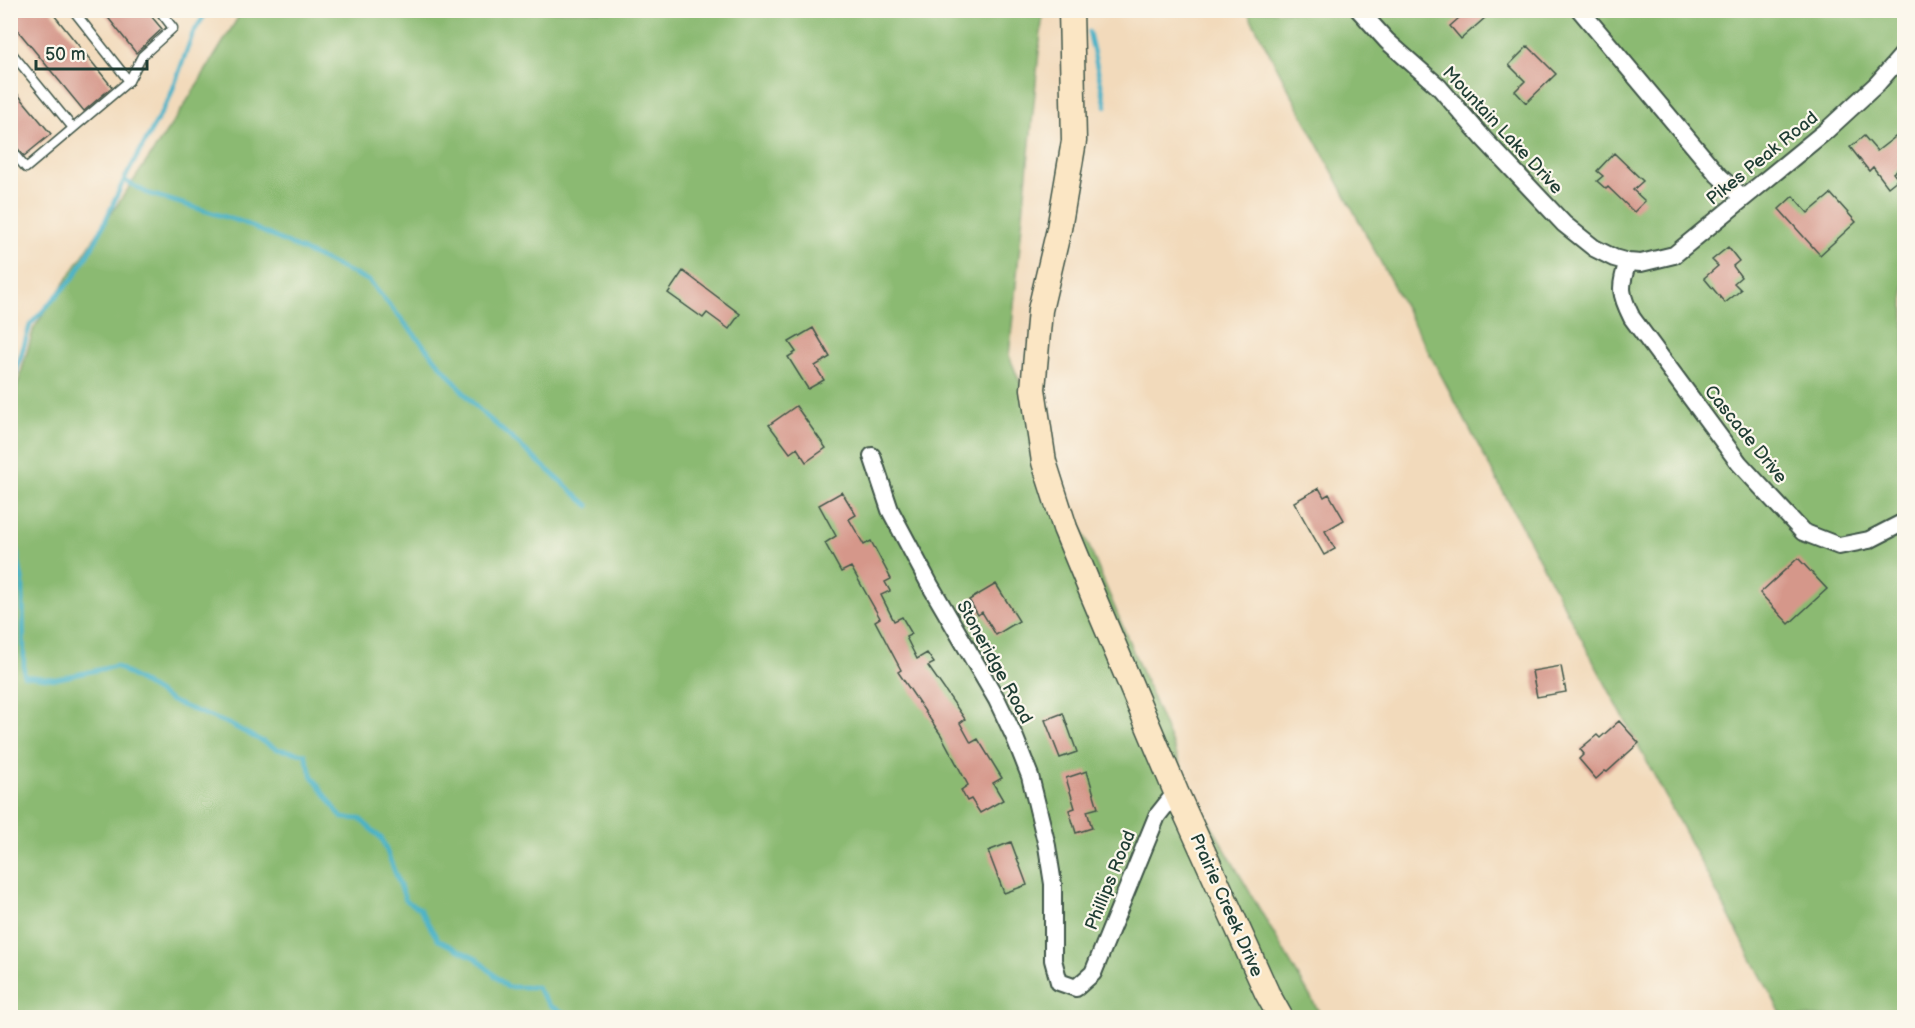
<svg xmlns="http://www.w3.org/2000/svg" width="1915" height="1028" font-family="'Balsamiq Sans',sans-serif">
  <rect width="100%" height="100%" fill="#fbf7ec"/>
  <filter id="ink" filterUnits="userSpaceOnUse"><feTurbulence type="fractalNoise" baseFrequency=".0167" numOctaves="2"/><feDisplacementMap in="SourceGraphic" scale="12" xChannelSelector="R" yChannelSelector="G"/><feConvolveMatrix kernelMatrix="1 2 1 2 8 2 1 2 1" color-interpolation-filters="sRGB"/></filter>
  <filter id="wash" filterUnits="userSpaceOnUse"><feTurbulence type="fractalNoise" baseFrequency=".008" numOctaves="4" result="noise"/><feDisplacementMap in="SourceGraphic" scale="24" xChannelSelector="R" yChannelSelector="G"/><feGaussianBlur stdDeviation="1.35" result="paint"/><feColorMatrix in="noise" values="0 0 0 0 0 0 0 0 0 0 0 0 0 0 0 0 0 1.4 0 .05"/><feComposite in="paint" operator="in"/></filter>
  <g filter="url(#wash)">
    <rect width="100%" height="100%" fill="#f2dabb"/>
    <path fill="#8bba72" stroke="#557c53" stroke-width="1.5" d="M242,11H1043L1009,356L1193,794L1322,1017H11L10,411L34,328L184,106Z
      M1247,11H1904V1017H1783Z"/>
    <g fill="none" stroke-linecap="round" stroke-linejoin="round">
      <path stroke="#48b2c7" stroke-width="4.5" d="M1089,32L1106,106
        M124,180L147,193L242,222L369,281L477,408L589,506
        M10,393L30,325L74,277L97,239L124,180L170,97L193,33L208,10
        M10,517L23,583L24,676L56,679L116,666L173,702L229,724L277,749L305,754L312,776L342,818L360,819L382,839L406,901L419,908L438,940L477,959L507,987H536L550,1006L575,1018"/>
    </g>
    <g id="blocks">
      <path fill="#d5978a" d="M10,10H50L112,87L84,111L10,21Z
        M102,10H146L162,29L136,53Z
        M1453,10H1494L1461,39L1450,26L1459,18Z
        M1528,46L1556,74L1526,103L1515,91L1525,81L1509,65Z
        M10,85L51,134L24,156L15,145L10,143Z
        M1899,134L1905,141V164L1893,173L1898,179L1888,187L1873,167L1869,171L1850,147L1864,136L1877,151Z
        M1614,153L1643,181L1633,190L1645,201L1634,212L1608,187L1606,189L1597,181L1603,176L1597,171Z
        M1831,194L1856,222L1820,255L1779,209L1793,196L1808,213Z
        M1728,247L1739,261L1733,266L1741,277L1734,283L1741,290L1725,303L1704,278L1718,266L1712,260Z
        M683,271L740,314L729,329L707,313L703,318L668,293Z
        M813,328L830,357L815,366L824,380L808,389L788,357L796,352L789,342Z
        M796,406L826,448L806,462L797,448L790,453L769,425Z
        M1319,488L1324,497L1329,494L1344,520L1325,531L1335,549L1324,555L1294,502Z
        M842,492L856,515L849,519L864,545L871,541L891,579L885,582L890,591L881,595L894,621L902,617L912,634L906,637L917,659L927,653L934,663L928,666L965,719L960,723L971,743L978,739L1002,778L993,783L1003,800L980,813L971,799L967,801L961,790L968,785L941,735L898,672L901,670L875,621L880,618L851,567L841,572L825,543L836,536L819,505Z
        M1798,558L1827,589L1789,624L1760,593Z
        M996,584L1019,621L996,635L982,612L978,615L969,600Z
        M1561,666L1566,692L1537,697L1532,671Z
        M1063,713L1077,752L1060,758L1045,720Z
        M1619,721L1639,743L1607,772L1605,771L1596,779L1579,759L1584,754L1580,749L1597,735L1600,738Z
        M1087,771L1098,808L1087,811L1092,828L1076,833L1069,810L1075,808L1066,778Z
        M1011,842L1027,885L1004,893L988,851Z"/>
    </g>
  </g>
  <g filter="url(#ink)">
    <use href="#blocks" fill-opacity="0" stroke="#3f5548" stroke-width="1.5"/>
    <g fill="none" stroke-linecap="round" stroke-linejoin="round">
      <defs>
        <path id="service" d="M73,10L129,81
          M10,51L73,128
          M10,149L26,168L129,81L142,56L173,28L159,10"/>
        <path id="minor" d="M1359,10L1387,41L1439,87L1484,139L1564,224L1594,248L1614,258L1628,262L1641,263L1674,255L1827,130L1877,84L1904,53
          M1580,10L1718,175L1743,198
          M1628,262C1619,287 1620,294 1632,318L1739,463L1803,532L1839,546L1869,540L1904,522
          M872,456L890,510L930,585L997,700L1015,738L1030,776L1047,846L1053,884V960L1059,982L1076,988L1093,973L1157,816L1176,792"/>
        <path id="secondary" d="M1071,10L1074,141L1059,229L1040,310L1033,389L1044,462L1065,528L1094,598L1176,792L1267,993L1281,1018"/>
      </defs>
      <use href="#service" stroke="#3f5548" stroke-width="11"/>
      <use href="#minor" stroke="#3f5548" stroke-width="20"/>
      <use href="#secondary" stroke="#3f5548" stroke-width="27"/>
      <use href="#service" stroke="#fff" stroke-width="8"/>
      <use href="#minor" stroke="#fff" stroke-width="16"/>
      <use href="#secondary" stroke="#fbe6c4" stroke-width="24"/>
    </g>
  </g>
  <g text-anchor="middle" stroke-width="4.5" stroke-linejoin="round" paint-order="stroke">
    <g font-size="18" fill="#1f3d34" stroke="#fbf7ec">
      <text transform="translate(1503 130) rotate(47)" y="6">Mountain Lake Drive</text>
      <text transform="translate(1762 158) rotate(-39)" y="6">Pikes Peak Road</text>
      <text transform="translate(1746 434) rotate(51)" y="6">Cascade Drive</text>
      <text transform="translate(995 662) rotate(61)" y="6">Stoneridge Road</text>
      <text transform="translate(1110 880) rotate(-68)" y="6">Phillips Road</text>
      <text transform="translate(1227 905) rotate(66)" y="6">Prairie Creek Drive</text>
    </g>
  </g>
  <rect width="1915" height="1028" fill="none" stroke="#fbf7ec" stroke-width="36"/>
  <path d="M36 60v9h111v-9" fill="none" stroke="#1f3d34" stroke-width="3"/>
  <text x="45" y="60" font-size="18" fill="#1f3d34" stroke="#fbf7ec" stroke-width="4.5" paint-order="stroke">50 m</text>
</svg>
